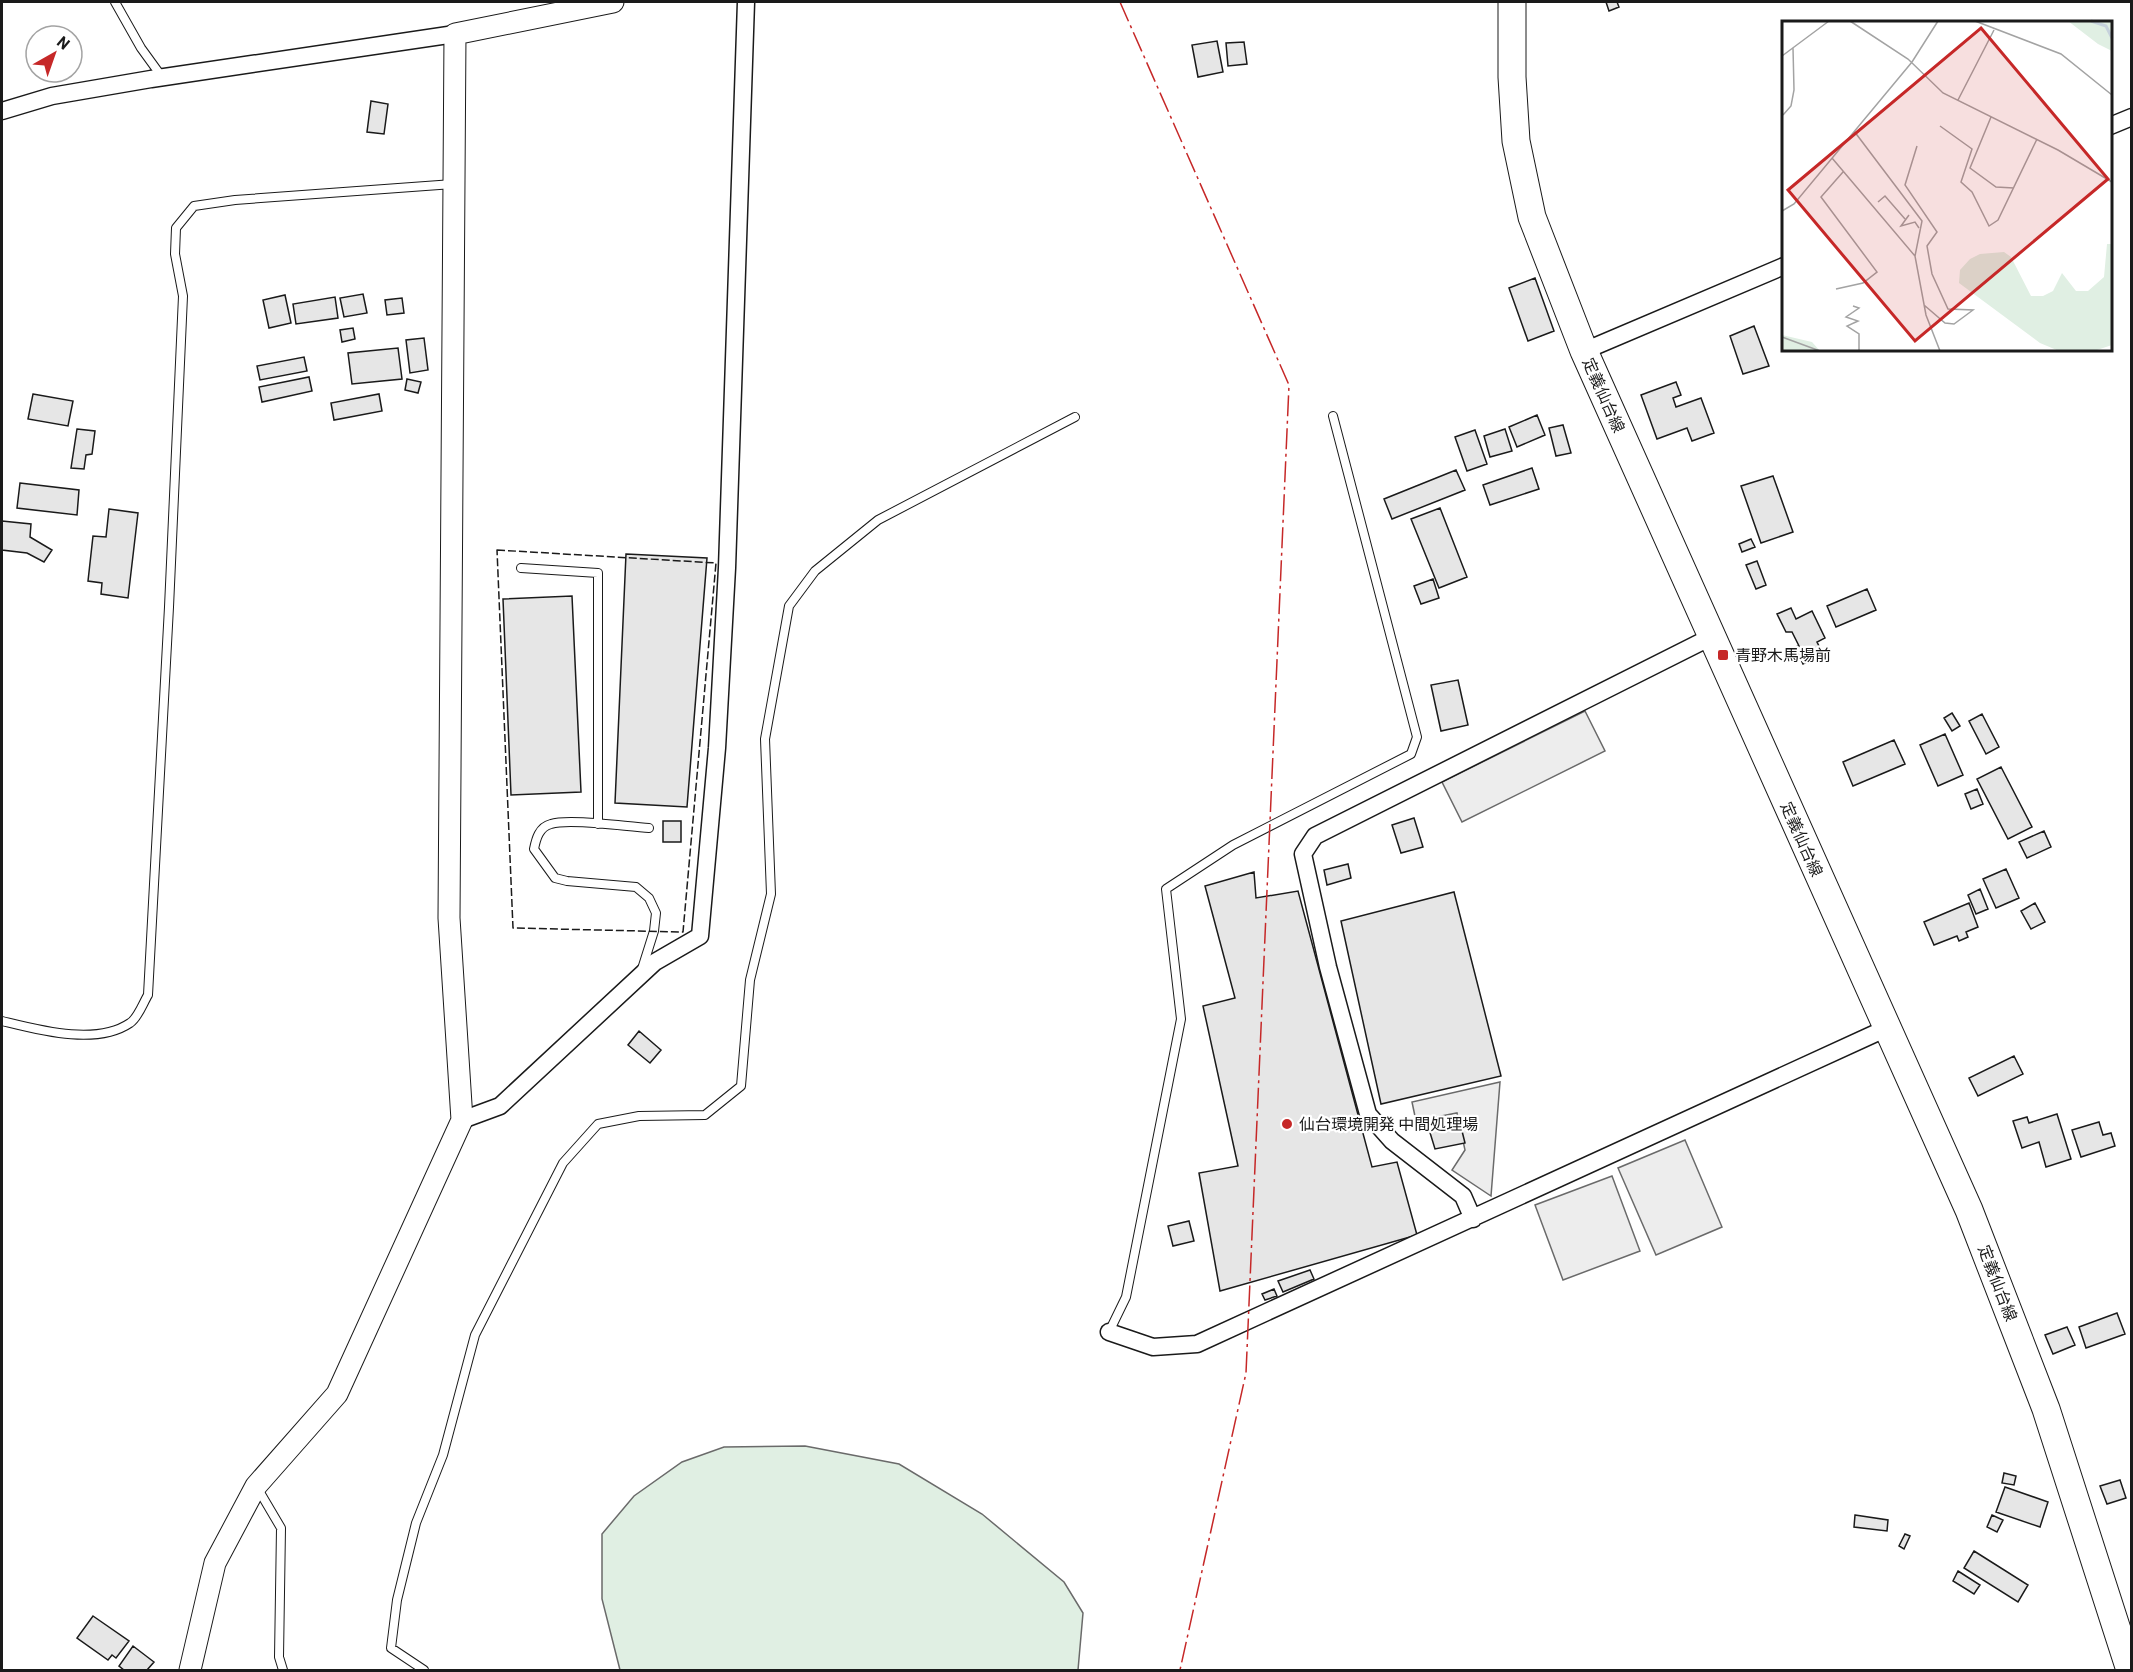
<svg xmlns="http://www.w3.org/2000/svg" width="2133" height="1672" font-family="Barlow,'Noto Sans JP',sans-serif">
  <rect width="100%" height="100%" fill="#fff"/>
  <path fill="#e0efe3" stroke="#6a6a6a" stroke-width="1.5" d="M805,1446L899,1464L982,1514L1064,1582L1083,1613L1078,1670H620L602,1599V1534L634,1496L682,1462L724,1447Z"/>
  <path fill="#ededed" stroke="#6a6a6a" stroke-width="1.5" d="M1585,711L1605,751L1462,822L1442,782Z
    M1500,1082L1491,1196L1452,1170L1465,1150L1457,1113L1416,1121L1412,1102Z
    M1685,1140L1722,1227L1656,1255L1618,1168Z
    M1612,1176L1640,1251L1563,1280L1535,1205Z"/>
  <path fill="#e6e6e6" stroke="#1a1a1a" stroke-width="1.5" d="M1606,2H1617L1619,7L1609,11Z
    M1217,41L1223,72L1198,77L1192,45Z
    M1244,42L1247,64L1228,66L1226,43Z
    M371,101L388,104L384,134L367,132Z
    M1535,278L1554,331L1528,341L1509,288Z
    M363,294L367,313L344,317L340,298Z
    M285,295L291,323L269,328L263,300Z
    M335,297L338,318L296,324L293,304Z
    M402,298L404,313L387,315L385,300Z
    M1754,326L1769,366L1743,374L1730,336Z
    M353,328L355,339L342,342L340,330Z
    M424,338L428,370L410,373L406,340Z
    M398,348L402,379L352,384L348,353Z
    M304,357L307,371L260,380L257,366Z
    M309,377L312,391L262,402L259,387Z
    M407,379L421,382L418,393L405,390Z
    M1676,382L1681,395L1673,398L1676,407L1701,398L1714,433L1692,441L1687,428L1657,439L1641,395Z
    M33,394L73,401L68,426L28,419Z
    M379,394L382,411L334,420L331,403Z
    M1537,415L1545,435L1517,447L1509,427Z
    M1563,425L1571,453L1556,456L1549,428Z
    M77,429L95,431L92,454L86,455L84,469L71,468Z
    M1505,429L1512,451L1490,457L1484,436Z
    M1475,430L1487,464L1467,471L1455,437Z
    M1532,468L1539,489L1490,505L1483,485Z
    M1456,470L1465,490L1392,519L1384,499Z
    M1773,476L1793,532L1761,543L1741,486Z
    M20,483L79,490L77,515L17,508Z
    M1440,508L1467,577L1439,588L1411,519Z
    M109,509L138,513L128,598L101,594L102,583L88,581L93,536L106,537Z
    M2,521L31,524L30,537L52,550L44,562L27,553L2,550Z
    M1751,539L1755,547L1742,552L1739,544Z
    M626,554L707,558L687,807L615,803Z
    M1757,561L1766,585L1756,589L1746,565Z
    M1433,579L1439,598L1421,604L1414,586Z
    M1867,589L1876,610L1836,627L1827,606Z
    M572,596L581,792L511,795L503,599Z
    M1791,608L1796,619L1812,611L1825,638L1817,642L1823,654L1803,664L1795,647L1799,646L1792,632H1786L1777,614Z
    M1458,680L1468,725L1441,731L1431,685Z
    M1952,713L1960,726L1952,731L1944,718Z
    M1982,714L1999,747L1986,754L1969,721Z
    M1945,734L1963,775L1938,786L1920,745Z
    M1894,740L1905,764L1853,786L1843,762Z
    M2001,767L2032,827L2008,839L1977,779Z
    M1977,789L1983,804L1971,809L1965,794Z
    M1414,818L1423,847L1401,853L1392,825Z
    M663,821H681V842H663Z
    M2044,831L2051,847L2027,858L2019,842Z
    M1348,864L1351,878L1327,885L1324,870Z
    M2006,869L2019,898L1996,908L1983,879Z
    M1254,872L1256,898L1298,891L1372,1167L1397,1162L1417,1235L1220,1291L1199,1173L1238,1166L1203,1006L1235,998L1205,886Z
    M1980,889L1988,909L1976,914L1968,895Z
    M1454,892L1501,1076L1381,1104L1341,921Z
    M1969,903L1978,927L1966,932L1968,937L1959,941L1957,936L1934,945L1924,922Z
    M2035,903L2045,922L2031,929L2021,911Z
    M639,1031L661,1050L650,1063L628,1045Z
    M2014,1056L2023,1074L1978,1096L1969,1078Z
    M2057,1114L2071,1159L2046,1167L2039,1142L2022,1148L2013,1121L2027,1117L2029,1123Z
    M1459,1119L1465,1143L1435,1149L1428,1126Z
    M2099,1122L2103,1135L2111,1133L2115,1146L2081,1157L2072,1130Z
    M1189,1221L1194,1241L1173,1246L1168,1226Z
    M1310,1270L1314,1279L1283,1292L1278,1281Z
    M1274,1289L1277,1296L1265,1300L1262,1294Z
    M2117,1313L2125,1334L2086,1348L2079,1327Z
    M2067,1327L2075,1345L2053,1354L2045,1335Z
    M2004,1473L2016,1476L2014,1485L2002,1483Z
    M2120,1480L2126,1498L2107,1504L2100,1486Z
    M2005,1487L2048,1502L2040,1527L1996,1512Z
    M1855,1515L1888,1520L1887,1531L1854,1527Z
    M1992,1515L2003,1520L1997,1532L1987,1527Z
    M1905,1534L1910,1536L1904,1549L1899,1546Z
    M1974,1551L2028,1585L2018,1602L1964,1568Z
    M1958,1571L1980,1585L1974,1594L1953,1581Z
    M93,1616L129,1641L116,1658L112,1655L108,1660L77,1638Z
    M133,1646L154,1662L147,1670H124L119,1666Z"/>
  <g fill="none" stroke-linecap="round" stroke-linejoin="round">
    <defs>
      <path id="service" d="M115,2L141,48L162,77
        M521,568L598,573V824
        M642,969L654,931L656,913L649,898L636,887L567,881L555,878L534,849C536,839 539,827 551,824C569,818 628,827 649,828
        M2,1021C39,1030 96,1046 130,1023C138,1018 143,1003 148,995L169,607L183,296L175,254L176,228L194,206L235,200L453,184
        M1109,1332L1126,1297L1181,1019L1166,889L1233,845L1411,754L1417,737L1333,416
        M258,1489L281,1528L279,1657L283,1670
        M424,1670L391,1648L397,1600L416,1523L443,1455L475,1335L563,1163L598,1124L639,1116L705,1115L741,1086L750,980L771,894L765,739L789,606L815,571L878,520L1075,417"/>
      <path id="minor" d="M2,111L52,96L151,79L455,34
        M2110,126L2132,117
        M1584,351L1784,266
        M462,1120L500,1106L655,962L700,936L717,748L727,568L746,2
        M1473,1219L1463,1196L1392,1141L1368,1114L1328,967L1303,854L1315,836L1711,637
        M1109,1332L1153,1347L1197,1344L1887,1028"/>
      <path id="tertiary" d="M190,1670L215,1563L256,1486L337,1394L462,1120L449,918L455,34L613,2"/>
      <path id="primary" d="M1512,2V77L1516,141L1532,217L1584,351L1969,1210L2046,1409L2130,1670"/>
    </defs>
    <use href="#service" stroke="#1a1a1a" stroke-width="10"/>
    <use href="#minor" stroke="#1a1a1a" stroke-width="19"/>
    <use href="#tertiary" stroke="#1a1a1a" stroke-width="23"/>
    <use href="#primary" stroke="#1a1a1a" stroke-width="29"/>
    <use href="#service" stroke="#fff" stroke-width="8"/>
    <use href="#minor" stroke="#fff" stroke-width="16"/>
    <use href="#tertiary" stroke="#fff" stroke-width="21"/>
    <use href="#primary" stroke="#fff" stroke-width="27"/>
    <path stroke="#1a1a1a" stroke-width="1.5" stroke-dasharray="8 3" stroke-linecap="butt" d="M497,550L716,563L683,932L513,928Z"/>
    <path stroke="#c62828" stroke-width="1.5" stroke-dasharray="21 4.5 3 4.5" stroke-linecap="butt" d="M1120,2L1289,385L1246,1373L1180,1670"/>
  </g>
  <g fill="#c62828" stroke="#fff" stroke-width="2">
    <rect x="1717" y="649" width="12" height="12" rx="3"/>
    <circle cx="1287" cy="1124" r="6"/>
  </g>
  <g text-anchor="middle" stroke-width="4.5" stroke-linejoin="round" paint-order="stroke">
    <g font-size="16" fill="#1a1a1a" stroke="#fff">
      <text transform="translate(1604 395) rotate(66)" y="6">定義仙台線</text>
      <text transform="translate(1802 839) rotate(66)" y="6">定義仙台線</text>
      <text transform="translate(1998 1283) rotate(69)" y="6">定義仙台線</text>
    </g>
    <g font-size="16" fill="#1a1a1a" stroke="#fff" text-anchor="start">
      <text x="1735" y="661">青野木馬場前</text>
      <text x="1299" y="1130">仙台環境開発 中間処理場</text>
    </g>
  </g>
  <g transform="translate(1782 21)">
    <rect width="330" height="330" fill="#fff"/>
    <path d="M286,0H330V30L316,23ZM325,223H330V324L312,330H277L258,322L177,262L178,249L188,238L198,233L222,231L229,236L249,275H261L271,270L280,252L294,270H306L322,256ZM0,314L30,321L38,330H0Z" fill="#e0efe3"/>
    <path fill="none" stroke="#c6d2dc" stroke-width="3" d="M309,0L324,5L330,17"/>
    <path fill="none" stroke="#a3a3a3" stroke-width="1.5" d="M68,0L126,38L161,72L276,129L330,161M193,0L279,33L330,74M0,35L47,0M176,79L212,9M1,94L9,85L12,69L11,27M209,96L188,147L214,166L232,167M158,105L190,128L179,161L190,171L207,205L216,199L255,118M72,110L140,200L133,235M135,125L123,164L155,211L145,225L150,253L166,288L191,289L172,303L163,302L142,284M50,137L133,235L144,294L158,330M96,181L103,175L123,198M0,190L12,183L130,41L156,0M127,194L119,205L133,201L137,207M54,268L81,262L95,251L39,176L61,151M71,285L77,287L64,296L76,300L65,305L77,313V330M0,316L38,330"/>
    <path fill="#c62828" fill-opacity="0.15" stroke="#c62828" stroke-width="3" d="M199,7L326,158L133,320L6,169Z"/>
    <rect width="330" height="330" fill="none" stroke="#1a1a1a" stroke-width="3"/>
  </g>
  <rect width="2133" height="1672" fill="none" stroke="#1a1a1a" stroke-width="6"/>
  <g transform="translate(54 54) rotate(40)"><circle r="28" fill="#ffffff" stroke="#a3a3a3" stroke-width="1.5"/>
  <path d="M0-4.5L10 22L0 15L-10 22Z" fill="#c62828"/>
  <text y="-9" font-size="16" font-weight="bold" text-anchor="middle" fill="#1a1a1a">N</text>
  </g>
</svg>
